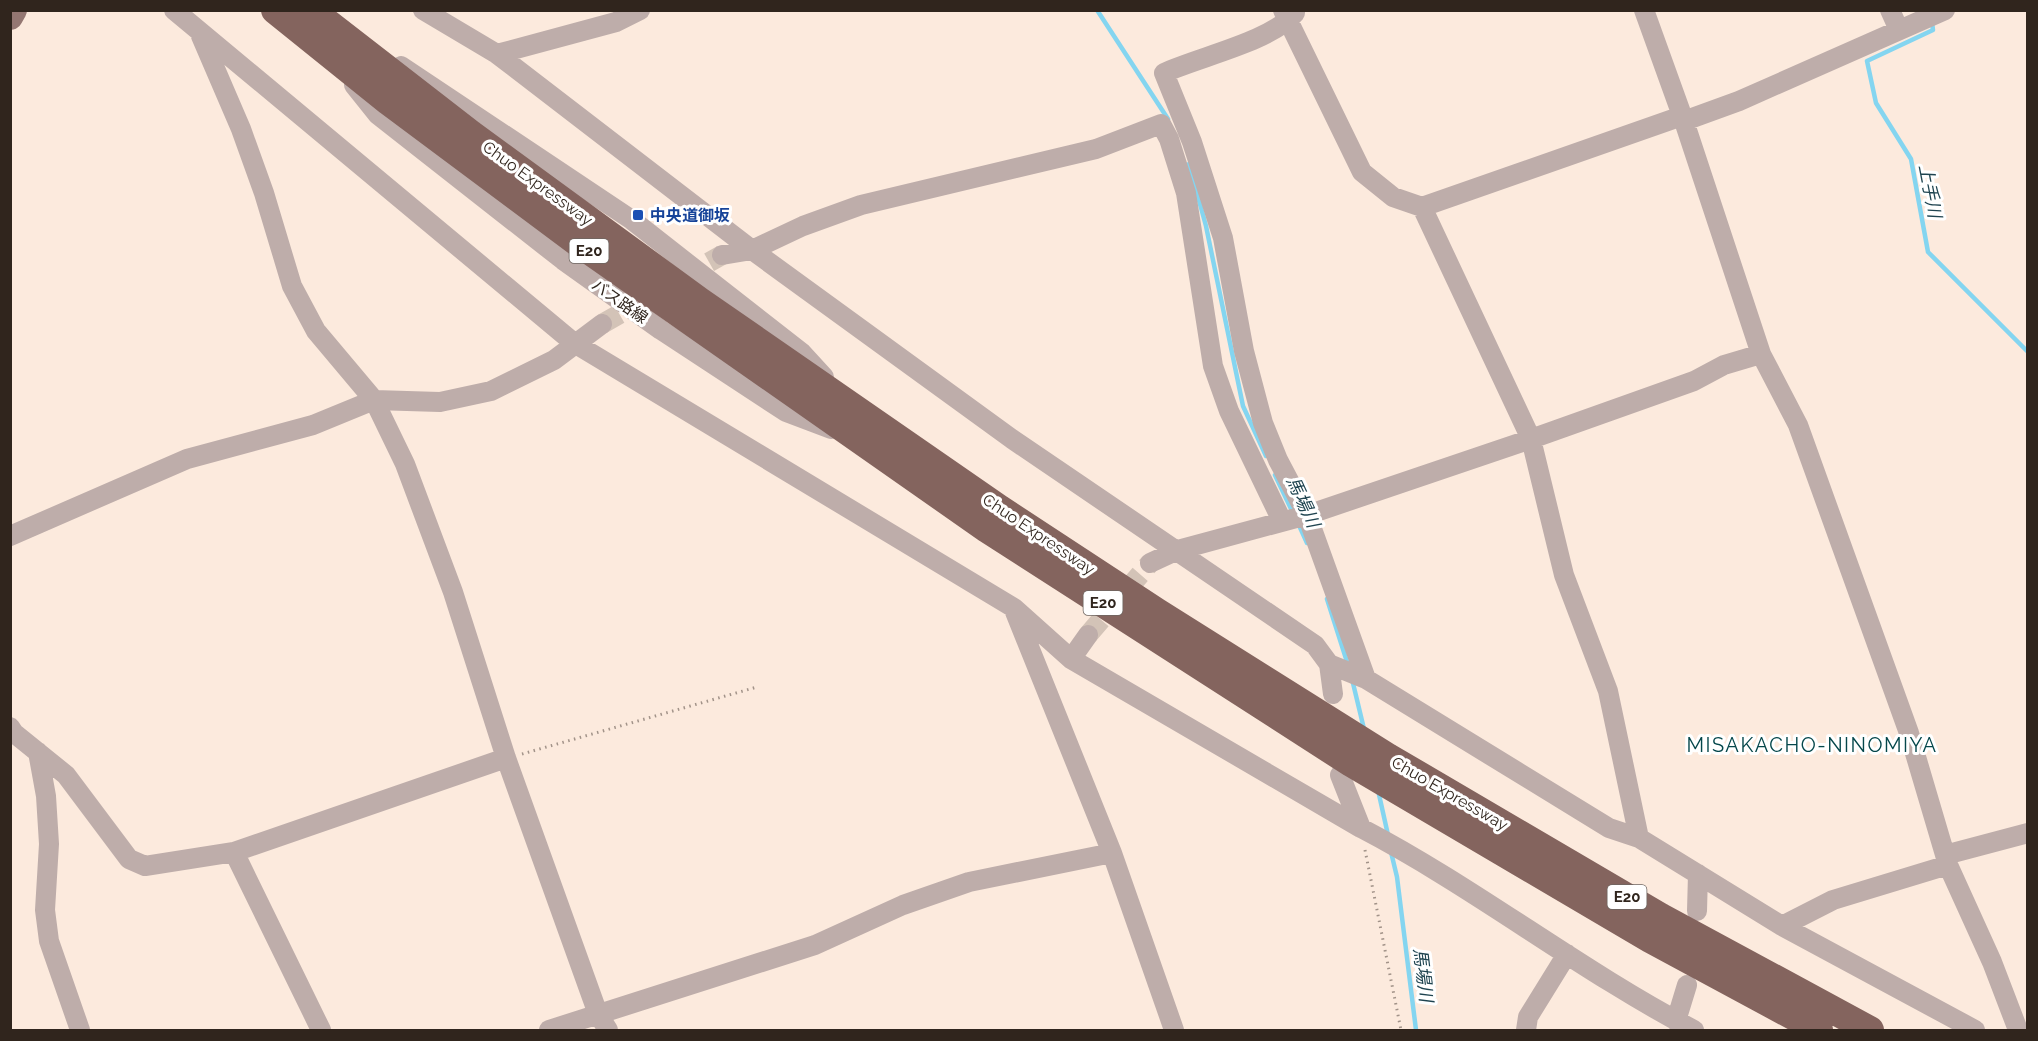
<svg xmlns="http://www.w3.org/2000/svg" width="2038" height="1041" font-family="Raleway,'Noto Sans JP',sans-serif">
  <rect width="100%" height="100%" fill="#fceadd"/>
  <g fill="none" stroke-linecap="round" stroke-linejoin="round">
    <path stroke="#84d5f0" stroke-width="4.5" d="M1097,10L1168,119
      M1932,22L1933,30L1867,61L1876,103L1911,159L1928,252L2028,352
      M1189,164L1206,226L1243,406L1266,456
      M1275,475L1293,513
      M1298,523L1307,543
      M1327,599L1348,665
      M1352,679L1364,729
      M1378,790L1388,835
      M1391,852L1397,877L1416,1030"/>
    <path stroke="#d3c3b7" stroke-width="20" stroke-dasharray="20 10" stroke-linecap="butt" d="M683,277L722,255
      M602,324L644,300
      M1088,635L1150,563"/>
    <path stroke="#a29389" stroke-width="3" stroke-dasharray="1.5 4.5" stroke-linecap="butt" d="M522,754L757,687
      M1365,850L1401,1030"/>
    <path stroke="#beadaa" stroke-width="20" d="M174,10L574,343L1014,608L1071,659L1361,828C1476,888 1579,970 1694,1030
      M423,10L497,54L752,250L1012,439L1315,645L1329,664L1366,679L1609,828L1639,838L1782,926L1975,1030
      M1283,10L1362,172L1393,197L1422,207L1679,117L1684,121L1739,101L1945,10
      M1644,10L1684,121L1761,354L1798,425L1909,733L1948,865L1992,962L2018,1030
      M1890,10L1899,30
      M1295,13C1270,42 1201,56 1164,73L1192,142L1223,238L1244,351L1263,423L1278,460L1307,515L1366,679
      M201,36L241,129L264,193L292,286L316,331L374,400L405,464L453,592L506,758L598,1014L608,1030
      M497,54L616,22L640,10
      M401,66L632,220L802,353L824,377
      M354,85L378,115L563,260L661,330L786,412L831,429
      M1422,207L1531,439L1564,575L1608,691L1639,838
      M722,255L752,250L803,226L861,205L1096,149L1161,124L1169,139L1186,193L1213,366L1229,411L1282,521
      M10,536L187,459L313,425L374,400L440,402L491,391L554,360L602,324
      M1150,563L1178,550L1307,515L1531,439L1694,381L1724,365L1761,354
      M1015,612L1112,853L1174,1030
      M1071,659L1088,635
      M1329,664L1333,694
      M10,727L14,733L66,775L129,859L145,866L234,852L321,1030
      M38,752L46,796L49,844L45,910L49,941L80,1030
      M1340,775L1361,828
      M234,852L506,758
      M1945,855L2028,833
      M1697,911L1698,874
      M1782,926L1833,900L1948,865
      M1676,1021L1687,985
      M549,1030L815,945L903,905L969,882L1112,853
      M1526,1030L1528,1017L1567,954"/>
    <path stroke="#947772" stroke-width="26" d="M10,17L14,10"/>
    <path stroke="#84645e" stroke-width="28" d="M275,10L388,101L577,242L987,529L1351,763L1650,939L1819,1030
      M311,10L471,134L701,302L1000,509L1157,612L1388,757L1661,917L1870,1030"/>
  </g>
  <rect fill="#1a4fb4" stroke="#fff" stroke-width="2" x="632" y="209" width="12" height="12" rx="3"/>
  <g text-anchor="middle" stroke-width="6" stroke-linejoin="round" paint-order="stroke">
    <g fill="#fff" stroke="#6e6661" stroke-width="1.5">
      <rect x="569.5" y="239" width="39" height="24" rx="4.5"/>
      <rect x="1083.5" y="591" width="39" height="24" rx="4.5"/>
      <rect x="1607.5" y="885" width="39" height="24" rx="4.5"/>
    </g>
    <g font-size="15" font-weight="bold" fill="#30251d">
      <text x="589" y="256">E20</text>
      <text x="1103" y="608">E20</text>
      <text x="1627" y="902">E20</text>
    </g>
    <g font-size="16" fill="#30251d" stroke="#fff">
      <text transform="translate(538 183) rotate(36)" y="6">Chuo Expressway</text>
      <text transform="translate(620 301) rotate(35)" y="6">バス路線</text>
      <text transform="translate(1039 534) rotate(34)" y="6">Chuo Expressway</text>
      <text transform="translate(1450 793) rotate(30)" y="6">Chuo Expressway</text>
    </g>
    <g font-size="16" font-weight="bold" fill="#164399" stroke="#fff" text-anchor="start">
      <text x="650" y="221">中央道御坂</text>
    </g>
    <g font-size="18" font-style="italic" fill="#1f4450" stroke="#fff">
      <text transform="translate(1930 191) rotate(79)" y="6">上手川</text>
      <text transform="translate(1303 502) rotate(65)" y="6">馬場川</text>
      <text transform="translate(1423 975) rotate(83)" y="6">馬場川</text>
    </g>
    <g font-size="20" letter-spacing="1.5" fill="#05474b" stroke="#fff">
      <text x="1812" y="752">MISAKACHO-NINOMIYA</text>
    </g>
  </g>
  <rect width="2038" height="1041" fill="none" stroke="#30251d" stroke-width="24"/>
</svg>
